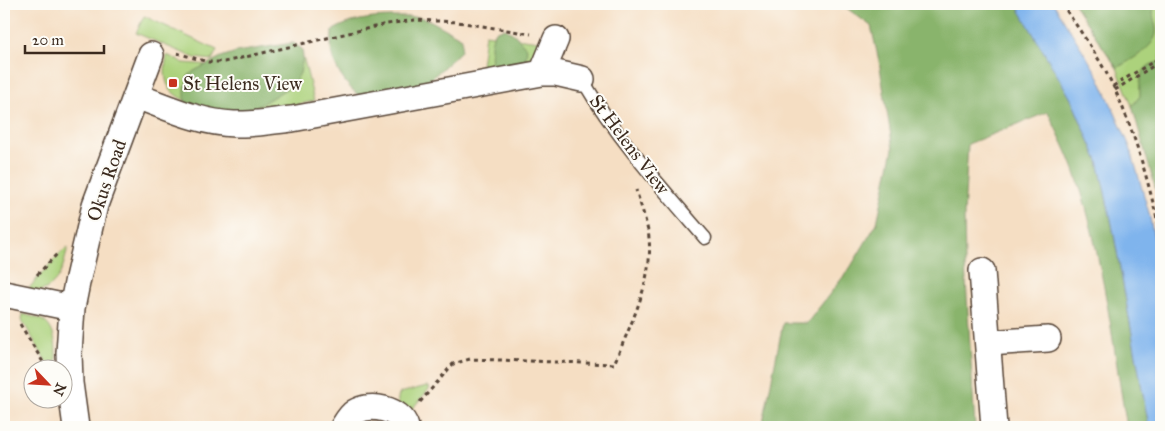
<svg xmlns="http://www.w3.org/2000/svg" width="1165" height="431" font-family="'IM FELL Great Primer',serif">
  <rect width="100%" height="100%" fill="#fdfcf7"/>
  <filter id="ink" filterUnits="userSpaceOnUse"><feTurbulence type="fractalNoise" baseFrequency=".02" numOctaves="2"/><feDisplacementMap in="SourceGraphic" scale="10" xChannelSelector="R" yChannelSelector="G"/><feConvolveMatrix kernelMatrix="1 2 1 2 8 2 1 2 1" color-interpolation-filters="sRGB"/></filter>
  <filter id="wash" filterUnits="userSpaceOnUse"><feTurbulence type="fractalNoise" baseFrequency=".0096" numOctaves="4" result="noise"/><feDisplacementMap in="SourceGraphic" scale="20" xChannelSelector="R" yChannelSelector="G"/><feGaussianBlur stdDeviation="1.12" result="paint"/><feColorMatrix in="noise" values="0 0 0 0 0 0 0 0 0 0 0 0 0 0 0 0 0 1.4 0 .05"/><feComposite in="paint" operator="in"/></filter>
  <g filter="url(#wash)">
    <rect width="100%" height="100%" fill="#f5dec3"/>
    <path fill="#acd27c" stroke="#747e4d" d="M1074,4H1161V208L1136,116L1117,68Z
      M144,16L217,50L212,60L195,58L136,33Z
      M485,34L539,41L535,64L480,74Z
      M299,52L304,60L314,101C273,110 229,119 188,102C182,99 174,95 170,89C163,79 165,66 167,55L184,63L227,66Z
      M68,247C61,277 57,291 23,295L58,255Z
      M23,314C29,316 36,317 42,320C58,329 56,353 56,368H50L47,363L22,320Z
      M427,386L430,388L411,410L406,412C399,407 395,402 400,393Z"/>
    <path fill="#89b46c" stroke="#626f45" d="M841,4H1023L1071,99L1098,161L1112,224L1149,427H1127C1117,372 1111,317 1099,263C1092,229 1082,188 1069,157C1062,141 1055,127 1048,112L968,144L964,215L965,264L975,427H760L763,423L783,323H807L850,268L877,223L893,149L879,61L871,26Z
      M1074,4H1157C1148,14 1158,23 1156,34C1152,50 1130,60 1117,68Z
      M419,17L431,21L462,38L461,51L417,92L358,95C346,85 336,71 332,55C330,48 332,38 332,31C357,15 390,17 419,17Z
      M505,28L515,35L527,49L525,64L492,78L491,44L494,32Z
      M293,43L302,49L303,57L300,73L294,84L255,108L239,115L185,106V89L188,76L194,71L221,57L236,52Z
      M1161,62V208L1132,106L1140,96C1139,79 1140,64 1161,62Z"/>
    <path fill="#7fb4ed" stroke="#5d6f86" d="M1016,4H1054L1099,77L1130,147L1149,213L1161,272V427H1149L1112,224L1098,161L1071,99Z"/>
  </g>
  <g filter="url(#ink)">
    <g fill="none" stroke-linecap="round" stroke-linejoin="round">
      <defs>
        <path id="lane" d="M582,79C616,137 661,187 705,238"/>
        <path id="street" d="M542,73L556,39
          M136,96C167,107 200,123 234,124C253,125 273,121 292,119L542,73H556L582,79
          M982,271L994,427
          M4,294L72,308
          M988,343L1048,339
          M76,427L70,383L69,353L72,308L78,278L95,205L151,55
          M343,427C346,422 350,415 355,412C370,402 401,409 406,427"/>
      </defs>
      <use href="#lane" stroke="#574537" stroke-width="15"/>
      <use href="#street" stroke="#574537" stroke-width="28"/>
      <path stroke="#574537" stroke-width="3" stroke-dasharray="4 4" stroke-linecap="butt" d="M1062,4C1080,31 1102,61 1116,92C1137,139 1150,187 1161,237
        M1161,12V29
        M177,53L208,62H224L387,24L415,20L458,22L531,34
        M1113,86L1161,57
        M1115,90L1161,61
        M37,275L57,254
        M20,324L43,362
        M420,402L453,364L470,359L614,364C631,323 656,276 648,231C645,217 640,203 636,190"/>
      <use href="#lane" stroke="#fff" stroke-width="12"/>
      <use href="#street" stroke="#fff" stroke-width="25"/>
    </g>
  </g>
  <rect fill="#c8321e" stroke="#fdfcf7" stroke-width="2" x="168" y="78" width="10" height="10" rx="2.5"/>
  <g text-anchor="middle" stroke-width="4" stroke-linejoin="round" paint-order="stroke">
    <g font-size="19" fill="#3b2a1e" stroke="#fdfcf7" text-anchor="start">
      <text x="183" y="90">St Helens View</text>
    </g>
    <g font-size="19" fill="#3b2a1e" stroke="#fdfcf7">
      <text transform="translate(630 144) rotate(53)" y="7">St Helens View</text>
      <text transform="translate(106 180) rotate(-71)" y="7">Okus Road</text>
    </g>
  </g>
  <rect width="1165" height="431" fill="none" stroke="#fdfcf7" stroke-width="20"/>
  <g transform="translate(48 384) rotate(115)"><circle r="24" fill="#fdfcf7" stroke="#afa8a0"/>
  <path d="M0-4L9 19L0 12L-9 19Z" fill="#c8321e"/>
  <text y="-8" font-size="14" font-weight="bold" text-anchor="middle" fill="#3b2a1e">N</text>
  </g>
  <path d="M25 45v8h79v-8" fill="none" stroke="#3b2a1e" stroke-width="2.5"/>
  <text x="32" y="45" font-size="15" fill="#3b2a1e" stroke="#fdfcf7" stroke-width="4" paint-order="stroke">20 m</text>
</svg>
